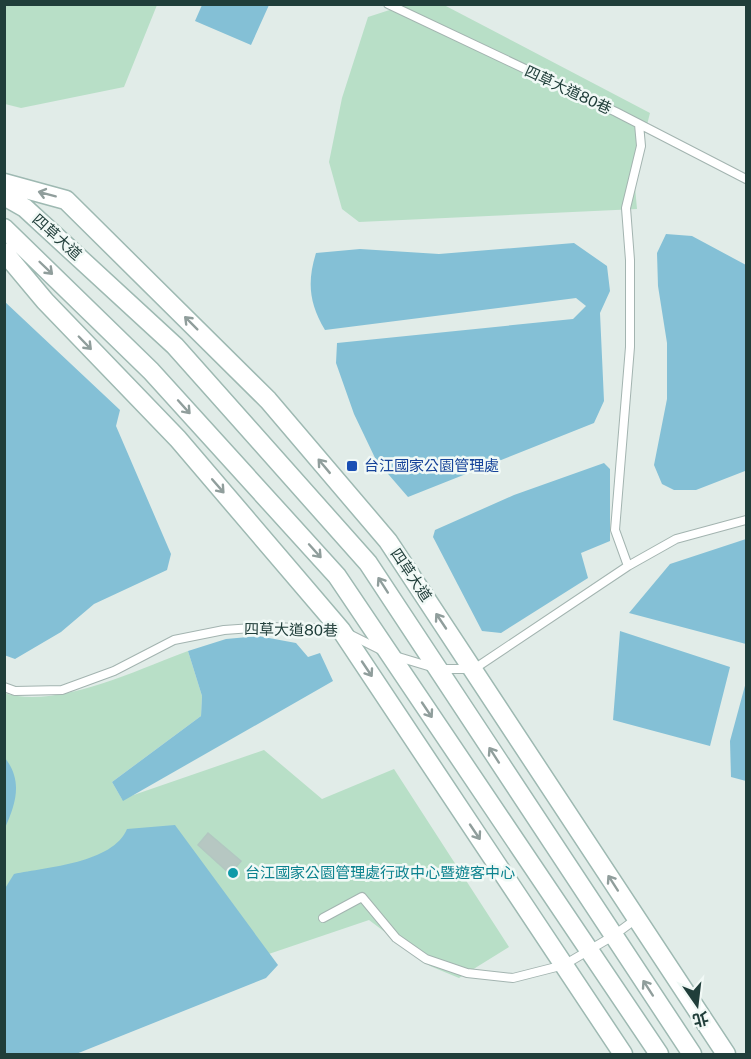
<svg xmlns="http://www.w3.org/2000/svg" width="751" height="1059" font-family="'Public Sans','Noto Sans TC',sans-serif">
  <rect width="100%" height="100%" fill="#e1ece8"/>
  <path fill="#b8dfc7" d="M5,4H157V5L124,87L21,108L5,104Z
    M405,5H444L650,113L634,176L637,209L359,222L342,209L329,162L342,98L368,17Z
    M188,651L202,696L201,716L112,782L122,799L264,750L322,799L394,769L509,947L459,978L430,966L369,920L88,1015L5,1035L4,693C55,710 139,669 188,651Z"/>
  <path fill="#84c0d6" d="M202,5V4L269,5L251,45L195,21Z
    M666,234L692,236L746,265V465L745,471L696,490H674L662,484L654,465L667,399V343L658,286L657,253Z
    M574,243L607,266L610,291L600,313L604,401L594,423L408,497L376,460L354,414L336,363L337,343L573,319L586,306L576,298L325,330C309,303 307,282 316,253L360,249L439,254Z
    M4,301L120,410L116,426L171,554L167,570L94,604L61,632L15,659L4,655Z
    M604,463L610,469V541L581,553L588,578L501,633L482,631L433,537L435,530L514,495Z
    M746,539V644L629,613L670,564Z
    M620,631L730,667L710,746L613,720Z
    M258,636L296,643L308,657L320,653L333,681L123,801L112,782L201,716L202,696L188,651L226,639Z
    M746,682V781L731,777L730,741Z
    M5,758C23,781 16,803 5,828Z
    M175,825L278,965L266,978L76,1054H5L4,890L14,874C47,867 113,863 127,829Z"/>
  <path fill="#b6c7c2" stroke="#b2c7c1" stroke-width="1.5" d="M208,833L241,861L230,874L198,845Z"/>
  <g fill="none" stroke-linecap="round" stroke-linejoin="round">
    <defs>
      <path id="lane" d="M388,4L616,112L746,179
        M628,566L615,530L630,347V260L626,208L641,146L639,124
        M349,634L381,650
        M395,656L438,669H474L628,566L676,539L746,520
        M4,687L15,691L62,690L114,671L174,640L224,630L267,627L338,629
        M323,918L362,897L396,938L426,959L467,973L513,978L564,965L613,936L636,919"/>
      <path id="secondary" d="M4,183L66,200L268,400L388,541L726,1054
        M4,196L25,208L175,346L368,563L692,1054
        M4,228L151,371L337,576L659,1054
        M4,252L45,301L178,439L341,630L623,1054"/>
    </defs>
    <use href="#lane" stroke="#a3b4b0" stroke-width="10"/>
    <use href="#secondary" stroke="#9eb9b2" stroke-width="21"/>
    <use href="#lane" stroke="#fff" stroke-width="8"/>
    <use href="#secondary" stroke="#fff" stroke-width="18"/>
  </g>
  <defs><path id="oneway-shaft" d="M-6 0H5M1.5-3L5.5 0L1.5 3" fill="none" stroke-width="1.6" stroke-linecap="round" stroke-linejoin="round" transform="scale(1.5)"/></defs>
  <g stroke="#909e9c">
    <use href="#oneway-shaft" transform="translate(47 194) rotate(-165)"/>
    <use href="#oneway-shaft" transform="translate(46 268) rotate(44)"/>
    <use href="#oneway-shaft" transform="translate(191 323) rotate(-135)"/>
    <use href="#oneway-shaft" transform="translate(85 343) rotate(46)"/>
    <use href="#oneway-shaft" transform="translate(184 407) rotate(48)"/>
    <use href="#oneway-shaft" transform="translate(324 466) rotate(-130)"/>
    <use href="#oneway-shaft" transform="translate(218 486) rotate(49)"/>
    <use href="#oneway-shaft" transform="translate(315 551) rotate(48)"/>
    <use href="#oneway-shaft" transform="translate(383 585) rotate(-123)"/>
    <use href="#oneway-shaft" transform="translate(441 621) rotate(-124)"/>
    <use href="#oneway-shaft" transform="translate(367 669) rotate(56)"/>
    <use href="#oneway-shaft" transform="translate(427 710) rotate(56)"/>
    <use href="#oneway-shaft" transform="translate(494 755) rotate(-123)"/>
    <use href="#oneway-shaft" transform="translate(475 832) rotate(56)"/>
    <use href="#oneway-shaft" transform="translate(613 883) rotate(-123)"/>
    <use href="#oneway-shaft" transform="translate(648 988) rotate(-123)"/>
  </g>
  <rect fill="#1a4fb4" stroke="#f1f9f6" stroke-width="2" x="346" y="460" width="12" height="12" rx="3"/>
  <circle fill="#0f9aa8" stroke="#f1f9f6" stroke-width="2" cx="233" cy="873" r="6"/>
  <g text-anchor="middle" stroke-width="5" stroke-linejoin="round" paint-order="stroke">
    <g font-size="15" fill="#203e3a" stroke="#f1f9f6">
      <text transform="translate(568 90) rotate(25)" y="5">四草大道80巷</text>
      <text transform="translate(57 237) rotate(42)" y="5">四草大道</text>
      <text transform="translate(411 575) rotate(56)" y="5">四草大道</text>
      <text transform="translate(291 630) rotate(1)" y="5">四草大道80巷</text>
    </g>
    <g font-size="15" fill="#164399" stroke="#f1f9f6" text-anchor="start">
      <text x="364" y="471">台江國家公園管理處</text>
    </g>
    <g font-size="15" fill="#0d838f" stroke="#f1f9f6" text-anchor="start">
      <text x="245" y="878">台江國家公園管理處行政中心暨遊客中心</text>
    </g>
  </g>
  <rect width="751" height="1059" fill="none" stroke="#203e3a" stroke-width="12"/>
  <g transform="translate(697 1005) rotate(166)" stroke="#f1f9f6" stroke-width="4.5" paint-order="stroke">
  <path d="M0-4.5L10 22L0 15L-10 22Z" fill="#203e3a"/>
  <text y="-9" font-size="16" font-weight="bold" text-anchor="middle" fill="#203e3a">北</text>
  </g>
</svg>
